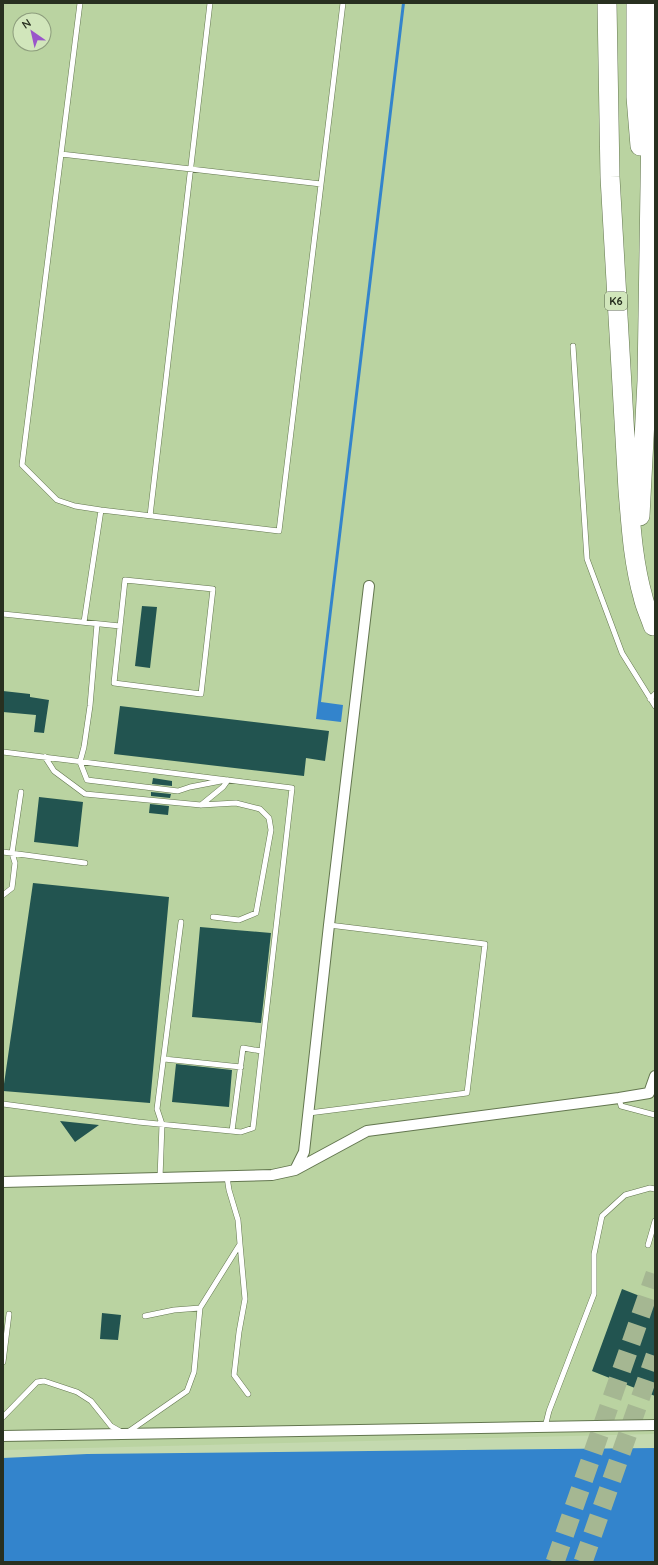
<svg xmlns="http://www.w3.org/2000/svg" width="658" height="1565" font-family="Quicksand,sans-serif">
  <rect width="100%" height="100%" fill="#c4d9af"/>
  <path fill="#bad3a1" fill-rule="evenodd" d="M3,3H655V1434L3,1450ZM20,20H44V44H20Z"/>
  <path fill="#3384cc" d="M402,3H405L321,702L343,705L341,722L316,719Z
    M655,1448V1562H3V1458L87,1454Z"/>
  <path fill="#225450" d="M142,606L157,607L150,668L135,666Z
    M3,691L30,694V697L49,700L44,733L34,732L36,715L3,712Z
    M120,706L329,731L325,761L306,758L304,776L114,754Z
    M153,778L172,781V786L152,784Z
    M151,792L171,794L170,798L151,796Z
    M39,797L83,802L78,847L34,842Z
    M150,804L169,806L168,815L149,813Z
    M33,883L169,897L150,1103L3,1091Z
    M200,927L271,933L261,1023L192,1017Z
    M176,1064L232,1070L229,1107L172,1102Z
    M60,1121L99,1125L75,1142Z
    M622,1289L655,1302V1396L592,1371Z
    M102,1313L121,1315L118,1340L100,1339Z"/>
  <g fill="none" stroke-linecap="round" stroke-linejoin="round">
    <path stroke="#a5b792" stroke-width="19" stroke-dasharray="19 10" stroke-linecap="butt" d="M555,1562L655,1274
      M583,1562L655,1356"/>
    <defs>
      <path id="service" d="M80,3L22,465L57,500L75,506L101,510L279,531L343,3
        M61,154L321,184
        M573,346L587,559L622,653L655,706
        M150,516L210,3
        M125,580L213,589L201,694L114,683Z
        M3,614L120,626
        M84,622L101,510
        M97,624L90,706L84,747L80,762L87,780L178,791L190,787L221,781
        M650,699L655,694
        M3,752L292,788L253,1128L241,1132L138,1122L3,1104
        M45,757L54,771L85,794L201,805L236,803L260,809L269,818L271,830L256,913L239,920L213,917
        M201,805L223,787L228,780
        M3,852L85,863
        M3,895L12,888L15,863L12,853L21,792
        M164,1059L241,1067
        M619,1098L621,1106L655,1115
        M309,1113L467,1093L485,944L329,925
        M232,1131L243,1048L261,1051
        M160,1178L162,1124L157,1109L181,922
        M240,1244L245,1299L239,1332L234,1375L248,1394
        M648,1245L655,1221
        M145,1316L174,1310L200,1308
        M3,1362L9,1314
        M3,1417L37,1382L44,1381L77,1392L91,1401L111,1426L125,1434L187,1391L194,1372L200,1308L240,1244L238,1220L229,1190L227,1177
        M545,1427L549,1411L594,1294V1254L602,1216L625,1195L650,1188L655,1189"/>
      <path id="minor" d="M295,1170L367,1131L619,1098L649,1093L655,1076
        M3,1182L272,1175L295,1170L304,1152L329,925L369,586
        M3,1436L655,1425"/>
      <path id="motorway" d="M607,3L610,177L628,490C631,526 633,562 643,597C645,607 650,616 653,626
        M636,3V97L640,146
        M640,516L647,381L652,58L655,3"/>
    </defs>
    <use href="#service" stroke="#63764f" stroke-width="6"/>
    <use href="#minor" stroke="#63764f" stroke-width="12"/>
    <use href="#motorway" stroke="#63764f" stroke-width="20"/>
    <use href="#service" stroke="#fff" stroke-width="5"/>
    <use href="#minor" stroke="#fff" stroke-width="10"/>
    <use href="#motorway" stroke="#fff" stroke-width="19"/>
  </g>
  <g text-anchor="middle" stroke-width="4" stroke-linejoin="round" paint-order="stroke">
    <rect fill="#d1e6bb" stroke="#5b674e" stroke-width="1" x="605" y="292" width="22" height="18" rx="3"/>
    <g font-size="11" font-weight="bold" fill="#283020">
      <text x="616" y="305">K6</text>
    </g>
  </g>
  <rect width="658" height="1565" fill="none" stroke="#283020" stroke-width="8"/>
  <g transform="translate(32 32) rotate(326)"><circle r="19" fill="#d1e6bb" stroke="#8d9d7d"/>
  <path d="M0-3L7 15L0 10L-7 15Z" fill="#9a55ca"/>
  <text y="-6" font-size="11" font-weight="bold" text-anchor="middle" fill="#283020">N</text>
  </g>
</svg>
